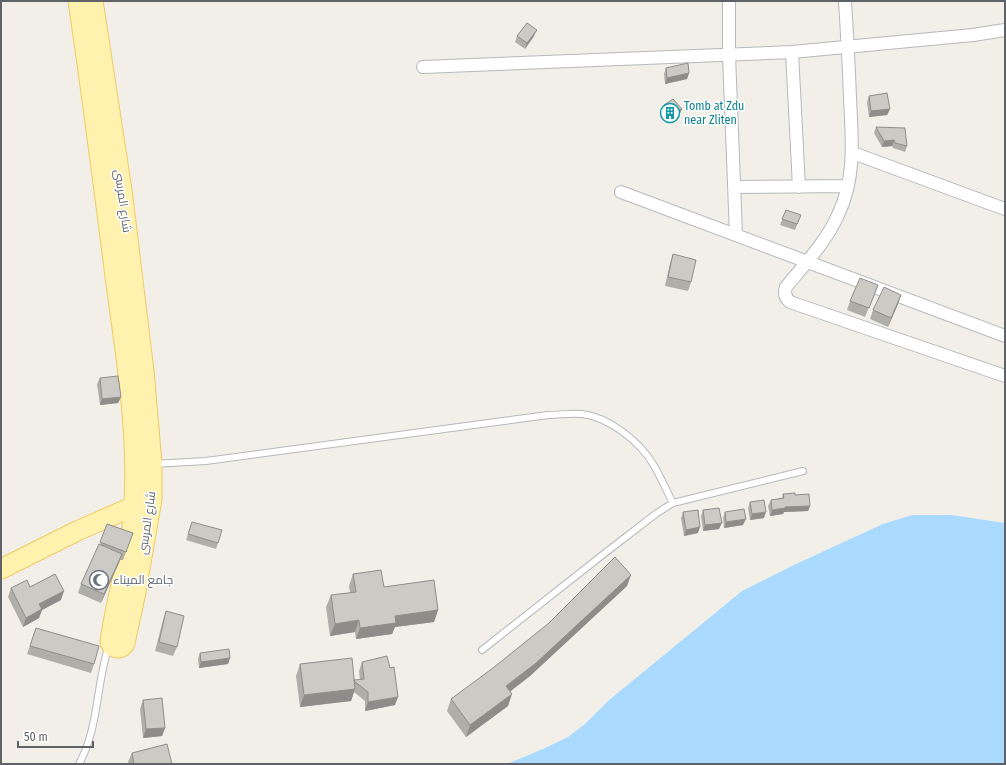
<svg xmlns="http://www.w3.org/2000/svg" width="1006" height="765" font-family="'Fira Sans Condensed',Cairo,sans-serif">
  <rect width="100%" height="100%" fill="#f1efe8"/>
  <path fill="#aadaff" d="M912,515H951L1005,523V764H507L543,749L568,737L585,724L608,701L742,591L796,564L883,524Z"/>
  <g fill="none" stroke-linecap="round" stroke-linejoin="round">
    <defs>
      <path id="lane" d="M153,464L206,461L548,415C559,415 571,413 582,414C609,417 640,442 653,464C661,477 666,490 673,503
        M482,650L605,553L657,513L673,503L803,471
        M79,764C99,728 96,684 109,645"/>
      <path id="street" d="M729,1V55L736,235
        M845,1C847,34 849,66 850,99C852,139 856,178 838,215C826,242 805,264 786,287C784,293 785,298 790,302L1005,376
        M792,52L799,187
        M423,67L792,52L973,35L1005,30
        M853,153L1005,209
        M734,187L848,186
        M621,192L1005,336"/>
      <path id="primary" d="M78,1C92,95 104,190 116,284C126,357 138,431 134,504C132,551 116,596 110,642L112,646C117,649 122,649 125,643L136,592L152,499V464L144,371L122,190L93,1
        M1,569L77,531L143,502"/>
    </defs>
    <use href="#lane" stroke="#b5b8bc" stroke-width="8"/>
    <use href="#street" stroke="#b5b8bc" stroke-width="14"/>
    <use href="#primary" stroke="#f2c960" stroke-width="21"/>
    <use href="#lane" stroke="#fff" stroke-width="6"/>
    <use href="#street" stroke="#fff" stroke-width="12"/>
    <use href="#primary" stroke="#fff2af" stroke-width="19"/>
  </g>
  <path fill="#afaea9" d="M517,36H534L525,49L515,42Z
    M666,68L689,73L687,79L665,84L664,74Z
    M869,96L890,109L887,115L869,117L867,102Z
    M664,105L682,109L679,115L668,119L662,111Z
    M876,127L907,146L905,152L893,148L892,146L882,147L874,133Z
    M786,210L801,215L795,230L780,225Z
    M673,254L691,282L688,291L665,286L670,263Z
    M878,285L865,317L847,310L850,301Z
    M901,295L898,304L888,327L870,319L873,310Z
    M100,378L121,397L118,403L100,405L97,384Z
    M783,494L795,495L810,506L808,511L784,512L783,514L770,516L768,506L771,500L782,498Z
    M750,502L764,518L750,520L748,508Z
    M703,510L719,529L703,531L701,516Z
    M683,512L698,533L684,536L681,518Z
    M725,512L743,525L724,528L723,518Z
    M192,522L218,543L216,549L186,540Z
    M107,524L133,533L123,560H120L101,603L78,593L81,584L100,544Z
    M353,574L438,610L434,622L395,627L392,634L356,639L355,632L330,636L326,607L331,595L350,593L349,586Z
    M627,586L530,676L510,691L508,706L466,737L447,711L451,699Z
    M30,587L61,600L42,610L39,618L23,627L8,597L11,588Z
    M166,611L177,647L173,656L155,651L163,620Z
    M36,628L94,664L91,673L27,654Z
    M200,653L230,658L228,664L199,668L198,659Z
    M362,662L395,705L365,711V701L354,692L351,701L300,707L296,676L300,664L354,680H360L359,671Z
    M143,700L165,728L162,736L143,738L140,709Z
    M132,753L172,764H129L128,762Z"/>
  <path fill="#8f8d8a" d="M537,30L534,36L525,49L527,43Z
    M689,73L687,79L665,84L667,78Z
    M682,109L679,115L668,119L670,113Z
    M890,109L887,115L869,117L871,111Z
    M894,140L892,146L882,147L884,141Z
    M901,295L898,304L888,327L891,318Z
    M121,397L118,403L100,405L102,399Z
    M810,506L808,511L784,512L783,514L770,516L772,510L785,507Z
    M766,512L764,518L750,520L752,514Z
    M746,519L743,525L724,528L726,522Z
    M722,523L719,529L703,531L705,525Z
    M700,527L698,533L684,536L686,530Z
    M122,554L119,563L101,603L104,594Z
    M631,575L627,586L530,676L502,698L506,686Z
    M64,591L61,600L42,610L39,618L23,627L26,618L39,604Z
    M438,610L434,622L395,627L392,634L356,639L360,628L395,616Z
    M359,620L355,632L330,636L335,624Z
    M230,658L228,664L199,668L201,662Z
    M355,689L351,701L300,707L304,695Z
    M512,694L508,706L466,737L470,725Z
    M398,697L395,705L365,711L368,702Z
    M165,728L162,736L143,738L146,729Z"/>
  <path fill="#cccac5" stroke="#8f8d8a" d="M527,23L537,30L527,43L517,36Z
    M688,63L689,73L667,78L666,68Z
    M887,93L890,109L871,111L869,96Z
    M673,99L682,109L670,113L664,105Z
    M876,127L905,128L907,146L895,143L894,140L884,141Z
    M786,210L801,215L797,224L782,219Z
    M673,254L696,260L691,282L668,277Z
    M860,278L878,285L869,308L850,301Z
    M884,287L901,295L891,318L873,310Z
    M118,376L121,397L102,399L100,378Z
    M795,493V495L809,494L810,506L785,507V508L772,510L771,500L784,498L783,494Z
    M764,500L766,512L752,514L750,502Z
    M719,508L722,523L705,525L703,510Z
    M744,509L746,519L726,522L725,512Z
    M698,510L700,527L686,530L683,512Z
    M192,522L222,530L218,543L188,534Z
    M107,524L133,533L126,552L100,542Z
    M99,544L122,554L104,594L81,584Z
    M615,557L631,575L535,664L506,686L512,694L470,725L451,699L493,668L549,623Z
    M381,570L384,587L434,580L438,610L395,616L396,623L360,628L359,620L335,624L331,595L356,592L353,574Z
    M55,574L64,591L39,604L42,609L26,618L11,588L27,580L30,587Z
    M166,611L184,616L177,647L159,642Z
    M36,628L99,646L94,664L30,646Z
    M229,649L230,658L201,662L200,653Z
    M387,656L390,668L394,667L398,697L368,702V692L354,681V680L364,679L362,662Z
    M352,658L355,689L304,695L300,664Z
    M162,698L165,728L146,729L143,700Z
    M167,744L172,764H134L132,753Z"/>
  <defs>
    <symbol id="building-ring" viewBox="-11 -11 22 22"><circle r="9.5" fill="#fff" stroke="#0f9aa8" stroke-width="1.5"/><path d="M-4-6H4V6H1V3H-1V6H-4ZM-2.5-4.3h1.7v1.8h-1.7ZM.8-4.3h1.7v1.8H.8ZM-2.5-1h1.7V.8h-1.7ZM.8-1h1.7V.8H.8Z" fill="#0f9aa8"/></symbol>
    <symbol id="mosque-ring" viewBox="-11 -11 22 22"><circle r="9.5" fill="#fff" stroke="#6b7280" stroke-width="1.5"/><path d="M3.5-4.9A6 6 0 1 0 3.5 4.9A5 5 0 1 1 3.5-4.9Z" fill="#6b7280"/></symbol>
  </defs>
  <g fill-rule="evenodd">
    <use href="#building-ring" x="659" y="102" width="22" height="22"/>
    <use href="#mosque-ring" x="88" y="569" width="22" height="22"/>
  </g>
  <g text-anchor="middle" stroke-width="3" stroke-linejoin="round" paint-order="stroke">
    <g font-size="12" fill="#0d838f" stroke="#fff" text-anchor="start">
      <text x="684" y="110">Tomb at Zdu<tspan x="684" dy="14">near Zliten</tspan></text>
    </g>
    <g font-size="12" fill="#5f6368" stroke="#fff">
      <text transform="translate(123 201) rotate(82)" y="4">شارع المرسى</text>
      <text transform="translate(147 523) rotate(-82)" y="4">شارع المرسى</text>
    </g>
    <g font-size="12" fill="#5b616d" stroke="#fff" text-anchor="start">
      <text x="113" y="584">جامع الميناء</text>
    </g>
  </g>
  <rect width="1006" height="765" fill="none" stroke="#5f6368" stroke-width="4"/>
  <path d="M18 741v6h75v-6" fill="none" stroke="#5f6368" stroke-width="2"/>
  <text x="24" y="741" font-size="12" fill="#5f6368" stroke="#ffffff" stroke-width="3" paint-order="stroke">50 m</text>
</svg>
